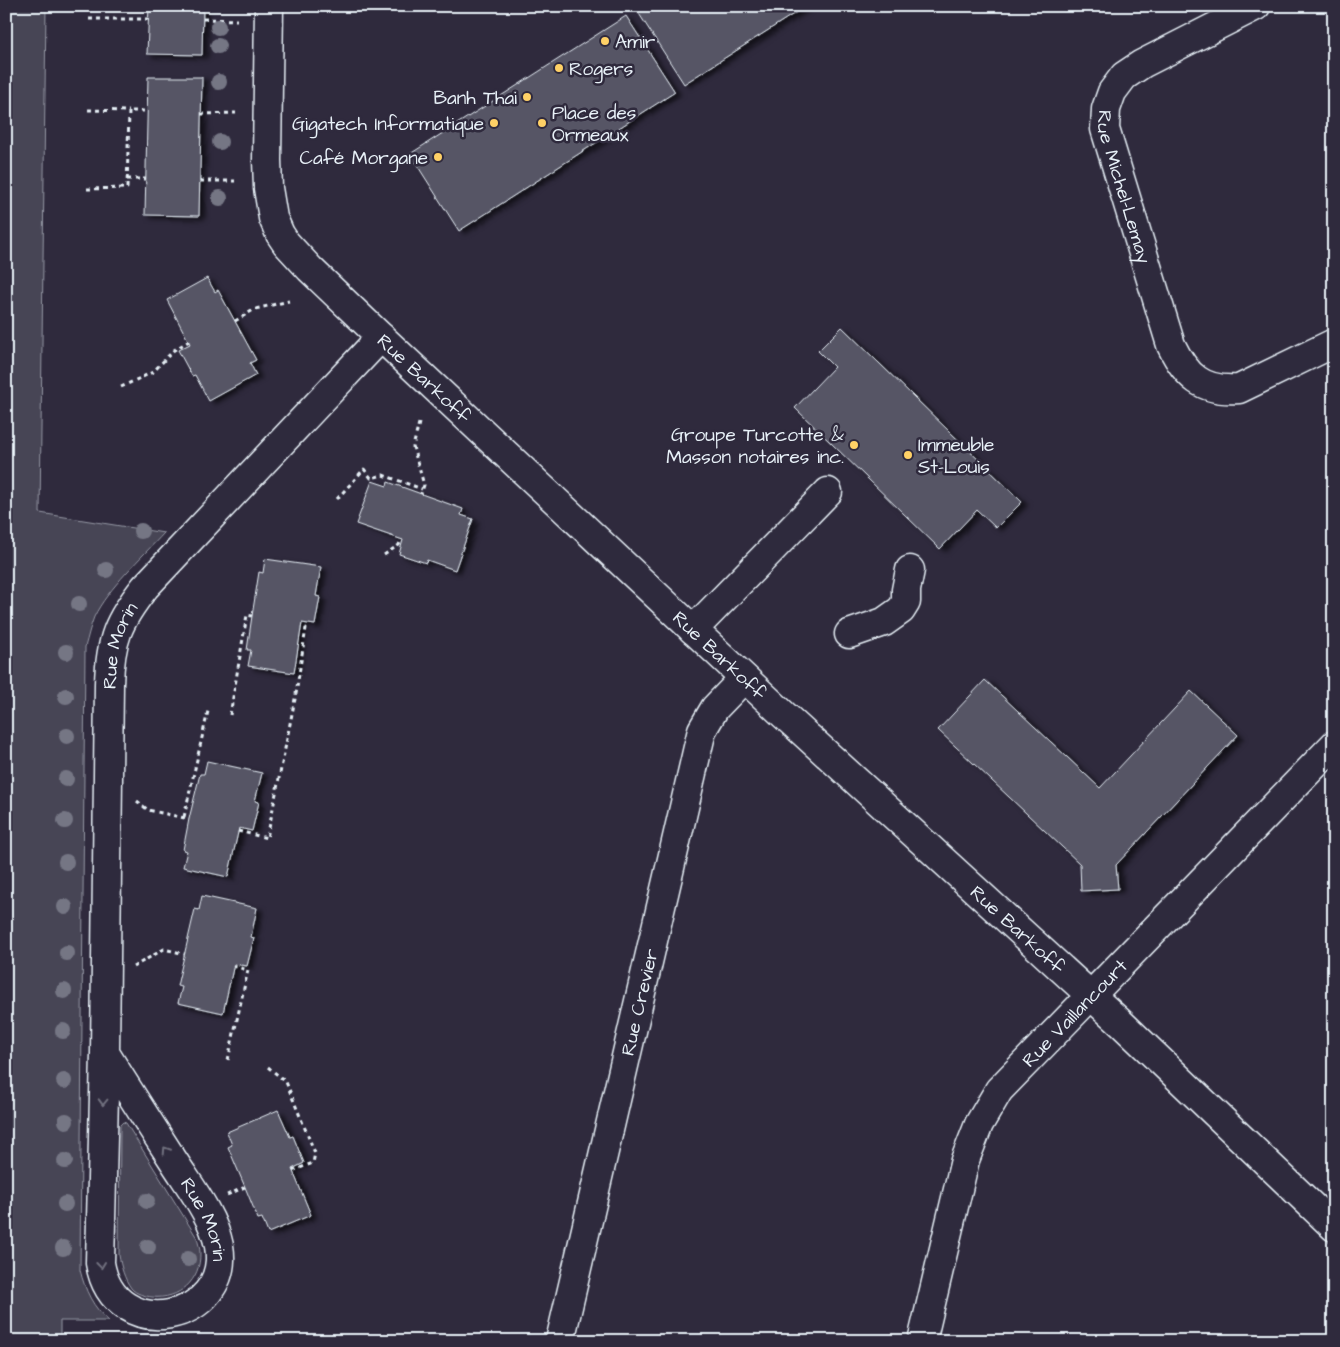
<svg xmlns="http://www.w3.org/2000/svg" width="1340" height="1347" font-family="'Architects Daughter',sans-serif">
  <defs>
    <filter id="shadow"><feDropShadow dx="5.5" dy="3" stdDeviation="2.5" flood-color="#0009"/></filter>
  </defs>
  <rect width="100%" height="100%" fill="#2f2a3d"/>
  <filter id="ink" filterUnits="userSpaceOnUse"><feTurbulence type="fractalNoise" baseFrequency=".02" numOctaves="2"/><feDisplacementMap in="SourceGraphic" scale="10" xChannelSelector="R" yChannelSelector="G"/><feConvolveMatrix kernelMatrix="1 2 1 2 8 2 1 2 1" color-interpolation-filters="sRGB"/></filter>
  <g filter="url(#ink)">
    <path fill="#464455" stroke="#979aa6" d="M6,6H46L40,513L164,533C142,557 108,588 94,617C90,627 88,637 85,647L80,1270C85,1290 93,1308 109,1321H60V1341H6Z
      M123,1122L126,1123L197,1238C198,1243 200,1248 200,1253C201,1280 179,1300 152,1297C145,1296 136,1294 131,1288C124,1278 121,1267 119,1255L120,1125Z"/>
    <path fill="#575565" stroke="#e8f1f8" filter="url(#shadow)" d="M149,6H203L202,55L147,54Z
      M640,6H806L684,84L636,9Z
      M626,16L675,92L459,231L410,154Z
      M148,77H202L199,216L145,215Z
      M207,278L215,292L218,290L256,360L250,363L256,375L209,401L195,375L192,376L178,350L190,344L167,300Z
      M842,327L1022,502L996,528L977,510L940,549L795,408L834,367L818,351Z
      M372,481L387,486L388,482L463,509L461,515L473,519L455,570L427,560L426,563L399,554L403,540L356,524Z
      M265,559L321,567L316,596L320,597L315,625L302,623L294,673L248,666L251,650H247L252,616L259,572L263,573Z
      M985,680L1100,788L1191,691L1238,735L1116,865L1118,889L1081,891L1080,864L938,730Z
      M207,761L262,773L255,801L259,802L252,831L239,828L228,877L183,867L187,851L183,850L189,819L200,774H204Z
      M202,896L257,908L251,937L254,938L247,966L234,964L223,1013L178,1003L182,987L177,986L195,909L199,910Z
      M278,1110L290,1137L293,1136L304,1163L292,1169L311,1215L268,1233L262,1218L258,1219L245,1187L228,1147L232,1145L227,1132Z"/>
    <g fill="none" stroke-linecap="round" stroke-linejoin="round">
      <defs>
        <g id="minor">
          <path id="s1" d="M269,6L267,160L268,188L273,218L280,234L286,243L310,269L381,337L783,714L1122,1024L1334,1227"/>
          <path id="s2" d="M1256,6L1142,64L1124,76L1112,92L1106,109L1105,129L1171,345C1186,376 1202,392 1239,389L1334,343"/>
          <path d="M693,630L828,492"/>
          <path d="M849,634L884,622L901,610L906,602V590L910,570"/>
          <path id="s3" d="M105,1053C128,1090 151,1126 175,1163C191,1188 213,1216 219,1246C232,1321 114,1347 100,1263L105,1053L109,684C110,640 118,621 145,587L381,337"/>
          <path id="s4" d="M560,1341L702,730L715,708L744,678"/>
          <path id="s5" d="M922,1341L965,1160L979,1124L999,1090L1334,745"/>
        </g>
      </defs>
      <use href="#minor" stroke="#e8f1f8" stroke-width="31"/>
      <path stroke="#e8f1f8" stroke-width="3" stroke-dasharray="4 4" stroke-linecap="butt" d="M89,19H149
        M203,19L237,20
        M88,110L129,111
        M201,114L236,113
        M127,179H146
        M200,181H235
        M87,189L127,188L129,111H147
        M235,321L255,309L289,301
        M121,387L153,372L174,350L189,341
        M419,423L413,447L424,485L421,494
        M337,499L364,469L371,478L383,475L422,489
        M384,555L399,545L401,540
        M230,715L247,615L252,616
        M137,801L148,810L189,819
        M184,817L208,711
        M238,831L267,838L296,694L306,628L301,627
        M133,967L164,949L185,954
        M228,1060L248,970L233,966
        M268,1067L286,1082L315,1153L313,1163L292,1171
        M227,1195L245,1187"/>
      <use href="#minor" stroke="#2f2a3d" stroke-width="28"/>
    </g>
    <g fill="#757684">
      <circle cx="218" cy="27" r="8"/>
      <circle cx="218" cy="46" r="8"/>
      <circle cx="219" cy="82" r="8"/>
      <circle cx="220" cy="142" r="8"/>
      <circle cx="220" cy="198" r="8"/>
      <circle cx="141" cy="531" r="8"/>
      <circle cx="106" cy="570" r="8"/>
      <circle cx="79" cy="604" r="8"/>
      <circle cx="66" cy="652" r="8"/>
      <circle cx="66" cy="696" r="8"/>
      <circle cx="67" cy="736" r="8"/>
      <circle cx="66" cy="779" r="8"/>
      <circle cx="65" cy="821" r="8"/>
      <circle cx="66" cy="862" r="8"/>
      <circle cx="65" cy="907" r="8"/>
      <circle cx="67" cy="953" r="8"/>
      <circle cx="64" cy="991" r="8"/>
      <circle cx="63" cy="1031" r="8"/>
      <circle cx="64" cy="1081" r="8"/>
      <circle cx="66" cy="1121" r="8"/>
      <circle cx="65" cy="1161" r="8"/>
      <circle cx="147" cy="1201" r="8"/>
      <circle cx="65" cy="1204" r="8"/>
      <circle cx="148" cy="1247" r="8"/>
      <circle cx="63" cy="1248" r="8"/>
      <circle cx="188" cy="1259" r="8"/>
    </g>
    <defs><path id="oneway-chevron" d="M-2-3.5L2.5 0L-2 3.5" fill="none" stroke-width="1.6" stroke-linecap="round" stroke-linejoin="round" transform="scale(1.25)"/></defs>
    <g stroke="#70707e">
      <use href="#oneway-chevron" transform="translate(103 1102) rotate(92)"/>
      <use href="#oneway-chevron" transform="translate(166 1150) rotate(-123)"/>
      <use href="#oneway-chevron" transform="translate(101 1265) rotate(83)"/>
    </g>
  </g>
  <g fill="#ffd166" stroke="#2f2a3d" stroke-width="2">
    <circle cx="605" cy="41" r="5"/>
    <circle cx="559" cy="68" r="5"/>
    <circle cx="527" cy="97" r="5"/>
    <circle cx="494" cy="123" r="5"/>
    <circle cx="542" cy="123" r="5"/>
    <circle cx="438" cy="157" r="5"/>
    <circle cx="854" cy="445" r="5"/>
    <circle cx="908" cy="455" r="5"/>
  </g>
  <g text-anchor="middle" stroke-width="5" stroke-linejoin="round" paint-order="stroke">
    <g font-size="19" fill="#e8f1f8" stroke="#2f2a3d" text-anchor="start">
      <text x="615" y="48">Amir</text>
      <text x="569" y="75">Rogers</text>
      <text x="517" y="104" text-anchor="end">Banh Thai</text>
      <text x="552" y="119">Place des<tspan x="552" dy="22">Ormeaux</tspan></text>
      <text x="484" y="130" text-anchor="end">Gigatech Informatique</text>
      <text x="428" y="164" text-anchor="end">Café Morgane</text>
      <text x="844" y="441" text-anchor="end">Groupe Turcotte &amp;<tspan x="844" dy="22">Masson notaires inc.</tspan></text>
      <text x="918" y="451">Immeuble<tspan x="918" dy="22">St-Louis</tspan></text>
    </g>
    <g font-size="19" fill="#e8f1f8" stroke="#2f2a3d">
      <text dy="7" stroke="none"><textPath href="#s2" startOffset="268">Rue Michel-Lemay</textPath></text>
      <text dy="7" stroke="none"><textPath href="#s1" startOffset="434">Rue Barkoff</textPath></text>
      <text dy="7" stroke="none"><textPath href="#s3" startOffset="1035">Rue Morin</textPath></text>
      <text dy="7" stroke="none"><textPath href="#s1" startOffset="839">Rue Barkoff</textPath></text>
      <text dy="7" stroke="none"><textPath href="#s1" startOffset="1244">Rue Barkoff</textPath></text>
      <text dy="7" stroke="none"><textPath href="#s4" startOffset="348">Rue Crevier</textPath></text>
      <text dy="7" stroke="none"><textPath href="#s5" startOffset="372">Rue Vaillancourt</textPath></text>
      <text dy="7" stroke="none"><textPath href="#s3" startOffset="195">Rue Morin</textPath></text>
    </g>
  </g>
  <rect width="1340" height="1347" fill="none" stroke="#2f2a3d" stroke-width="25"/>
  <rect x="12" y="12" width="1315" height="1322" fill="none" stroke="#e8f1f8" stroke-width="2" filter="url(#ink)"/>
</svg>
